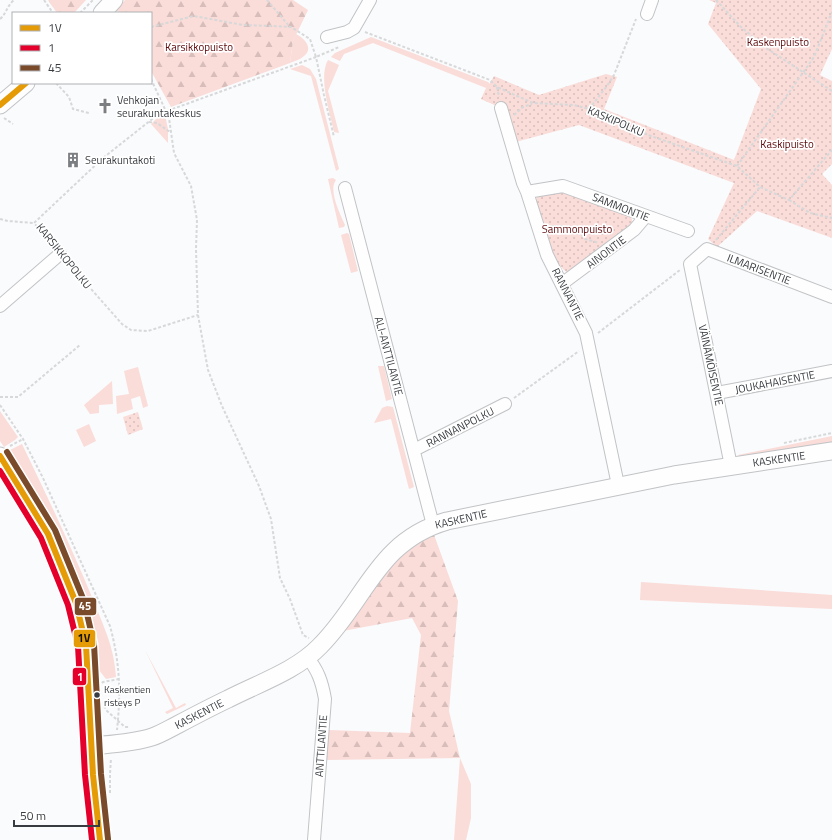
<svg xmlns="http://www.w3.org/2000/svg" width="832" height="840" font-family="'Titillium Web',sans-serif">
  <defs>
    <pattern id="forest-firs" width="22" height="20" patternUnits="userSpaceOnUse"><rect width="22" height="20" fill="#fadcd9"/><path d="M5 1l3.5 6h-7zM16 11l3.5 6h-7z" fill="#d7bebb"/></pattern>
    <pattern id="park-dots" width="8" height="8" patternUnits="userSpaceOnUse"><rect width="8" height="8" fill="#fadcd9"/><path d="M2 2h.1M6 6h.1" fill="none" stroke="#d7bebb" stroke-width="1.8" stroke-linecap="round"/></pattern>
  </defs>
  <rect width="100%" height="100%" fill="#fafbfc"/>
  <path fill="#fadcd9" d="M296,34C304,38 314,48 304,56C300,60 294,61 290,63L293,41Z
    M371,37L488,82L490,84L504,137L495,105L481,99L486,88L373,43L344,54L340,61L331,57L335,53Z
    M328,60L339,65L328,91L339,133L334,132C330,113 318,77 328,60Z
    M302,65L310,69L316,79L339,169L336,171L311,76L290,69Z
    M165,115L168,129V143L151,124L156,119Z
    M333,178L336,180C328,190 340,214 345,225L344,227L339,228L328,179Z
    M347,233L349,234L358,271L351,273L341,235Z
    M378,366H384L392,399L386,401Z
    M138,367L148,406L143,408L140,396L131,399L133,409L117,414L116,396L129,394L124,371Z
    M112,381L113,404L99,405V413L90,414L84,405Z
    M387,406L393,407L414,487L409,489L391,419L374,423L382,408Z
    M0,411L18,437L15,440L4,447L0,441Z
    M89,424L96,441L84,447L76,430Z
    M832,436V443L741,457L738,455Z
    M22,444C47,496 72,548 94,602C105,630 114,647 116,677L106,679L92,661L6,452Z
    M641,582L832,595V609L640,600Z
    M145,650L176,708L185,703L186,705L167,714L165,712L173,708Z
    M460,758L471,784V818L466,840H454Z"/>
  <path fill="url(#forest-firs)" d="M48,0H86L74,13H57Z
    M125,0H293L308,10L293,41L290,63L171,107L151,71V13H120L116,10Z
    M433,532L458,601L449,711L460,758L326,760L329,730L410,733L421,635L412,618L343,631L391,561Z"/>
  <path fill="url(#park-dots)" d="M709,0H832V49L820,75L832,81V164L822,174L832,185V238L757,211L717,247L708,239L734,183L579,125L508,144L495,105L481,99L494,76L539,95L606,74L617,77L604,109L734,160L761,89L708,24L716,3Z
    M558,191L629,215L632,219V224L568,273C551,263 542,220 536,201L537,197L539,195Z
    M138,412L143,429L128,435L123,417Z"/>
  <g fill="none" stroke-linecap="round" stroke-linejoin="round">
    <defs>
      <path id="street" d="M647,14L652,0
        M327,37L347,32L354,28L370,0
        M501,108L523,183L527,192L547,255L586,333L618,485
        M345,188L433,525
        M527,192L563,186L688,231
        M563,283L634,230L646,216
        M0,306L60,254
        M717,393L832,371
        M414,450L505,404
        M731,466L690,264L707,249L832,297
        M307,657C318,670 322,682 325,699L314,840"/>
      <path id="secondary" d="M102,13L114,0
        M0,105L26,83
        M0,456L48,534L76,603L86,645L93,775L100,840
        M92,746C112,744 133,743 152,737C161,734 169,729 177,725C194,716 211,707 228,699C259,683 296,671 320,646C366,600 377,541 447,521L674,475L832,451"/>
    </defs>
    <use href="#street" stroke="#c1c3c5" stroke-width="14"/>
    <use href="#secondary" stroke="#c1c3c5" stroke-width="19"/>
    <path stroke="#d7d8d9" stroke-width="2" stroke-dasharray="3 2" stroke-linecap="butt" d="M44,0L53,13
      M267,0L290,27
      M716,0L741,27L766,48L832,91
      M80,13L93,0
      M0,19C7,13 6,7 14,0
      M151,27L194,16L243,25L272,26L291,27L310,39L316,57L339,47
      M365,32L490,80L497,87L533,103L574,105L589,109L618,123L651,136L737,166L760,187L789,200L832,150
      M151,79L169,118L174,153L191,186L197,220L196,249L198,315L208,370L222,406L259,486L271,519L280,578L290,599L303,635L309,638
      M56,83L69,97L73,109L89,113
      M497,87L499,97
      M589,109L607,86L614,75L636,19
      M514,115L523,107L532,104
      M4,118L13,124
      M149,122L157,123L170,132
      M737,166L814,57L832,12
      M789,200L810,213L832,218
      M0,219L8,221L34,223
      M550,226H563L578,229L585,239L596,242L598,244
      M716,240L760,187
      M53,246L34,223L103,158L156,116L167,111L316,57L324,95L334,137
      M68,263L122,324L131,330L148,331L198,315
      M598,333L680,270
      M0,397H18L80,345
      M514,398L579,351
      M0,405L23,439L43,478L110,626C120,663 121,692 117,730
      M784,443L832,433
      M10,446L23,439
      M102,683L103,682L119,679
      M104,706L107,711L125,727H129
      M110,793V774L111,758"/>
    <use href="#street" stroke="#fefeff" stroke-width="12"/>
    <use href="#secondary" stroke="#fefeff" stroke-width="17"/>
    <defs>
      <path id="bus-1" d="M0,105L26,83
        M0,456L48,534L76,603L86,645L93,775L100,840"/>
      <path id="bus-2" d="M0,471L41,538L68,605L78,646L85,775L92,840"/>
      <path id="bus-3" d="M7,452L55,530L84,601L94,644L101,774L108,839"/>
    </defs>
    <use href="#bus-1" stroke="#fff" stroke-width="9"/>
    <use href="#bus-2" stroke="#fff" stroke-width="9"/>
    <use href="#bus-3" stroke="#fff" stroke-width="9"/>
    <use href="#bus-1" stroke="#e49b06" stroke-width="6"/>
    <use href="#bus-2" stroke="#e4002b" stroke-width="6"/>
    <use href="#bus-3" stroke="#7a4b2a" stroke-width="6"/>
  </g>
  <defs>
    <symbol id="church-bare" viewBox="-9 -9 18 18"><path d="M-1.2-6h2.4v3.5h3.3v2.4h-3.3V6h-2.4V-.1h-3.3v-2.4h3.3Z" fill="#7c7f82" stroke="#fff" stroke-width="2.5" paint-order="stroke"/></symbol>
    <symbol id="building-bare" viewBox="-9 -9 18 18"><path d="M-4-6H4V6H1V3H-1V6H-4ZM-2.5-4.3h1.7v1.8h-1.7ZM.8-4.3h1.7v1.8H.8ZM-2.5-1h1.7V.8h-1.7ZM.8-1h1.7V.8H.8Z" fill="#7c7f82" stroke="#fff" stroke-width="2.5" paint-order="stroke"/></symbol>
  </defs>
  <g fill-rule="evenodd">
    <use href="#church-bare" x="94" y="95" width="22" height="22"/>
    <use href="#building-bare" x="62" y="149" width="22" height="22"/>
  </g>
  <circle fill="#383c40" stroke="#fff" stroke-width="1.5" cx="97" cy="695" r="3.5"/>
  <g text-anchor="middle" stroke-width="3.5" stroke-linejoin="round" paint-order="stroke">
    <g font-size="10" fill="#383c40" stroke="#fff" text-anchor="start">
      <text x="104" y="693">Kaskentien<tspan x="104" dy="13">risteys P</tspan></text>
    </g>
    <g font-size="11" fill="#5e0a0d" stroke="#fff">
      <text x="778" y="46">Kaskenpuisto</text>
      <text x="199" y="51">Karsikkopuisto</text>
      <text x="787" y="148">Kaskipuisto</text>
      <text x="577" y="233">Sammonpuisto</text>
    </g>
    <g font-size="11" fill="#383c40" stroke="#fff" text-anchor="start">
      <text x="117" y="104">Vehkojan<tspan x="117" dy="13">seurakuntakeskus</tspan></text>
      <text x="85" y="164">Seurakuntakoti</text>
    </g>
    <g font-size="11" fill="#383c40" stroke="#fff">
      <text transform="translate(616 121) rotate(23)" y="4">KASKIPOLKU</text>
      <text transform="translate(621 207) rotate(21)" y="4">SAMMONTIE</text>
      <text transform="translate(606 252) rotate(-37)" y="4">AINONTIE</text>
      <text transform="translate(64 256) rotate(51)" y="4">KARSIKKOPOLKU</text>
      <text transform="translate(759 269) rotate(21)" y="4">ILMARISENTIE</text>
      <text transform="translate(568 294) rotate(63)" y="4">RANNANTIE</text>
      <text transform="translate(389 356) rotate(75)" y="4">ALI-ANTTILANTIE</text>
      <text transform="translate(711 365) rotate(78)" y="4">VÄINÄMÖISENTIE</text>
      <text transform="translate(775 382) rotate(-11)" y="4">JOUKAHAISENTIE</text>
      <text transform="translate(460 427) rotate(-27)" y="4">RANNANPOLKU</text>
      <text transform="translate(779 459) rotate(-8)" y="4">KASKENTIE</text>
      <text transform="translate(461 519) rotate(-13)" y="4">KASKENTIE</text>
      <text transform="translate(199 714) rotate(-27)" y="4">KASKENTIE</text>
      <text transform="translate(321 746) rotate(-86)" y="4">ANTTILANTIE</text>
    </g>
  </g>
  <g stroke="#fff" stroke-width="1.5">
    <rect x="74" y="597" width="23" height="19" rx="4" fill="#7a4b2a"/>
    <rect x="73" y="629" width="23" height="19" rx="4" fill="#e49b06"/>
    <rect x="72" y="667" width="15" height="19" rx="4" fill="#e4002b"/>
  </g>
  <g font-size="11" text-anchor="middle" font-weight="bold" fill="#fff">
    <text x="85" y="610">45</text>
    <text x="80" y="681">1</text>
  </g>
  <g font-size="11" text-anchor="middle" font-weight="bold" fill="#111">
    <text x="84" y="642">1V</text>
  </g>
  <rect x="12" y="12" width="140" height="72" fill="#ffffff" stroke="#afb1b3"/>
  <rect x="20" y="25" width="20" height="6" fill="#e49b06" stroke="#afb1b3"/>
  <text x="48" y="32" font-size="12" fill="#383c40">1V</text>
  <rect x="20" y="45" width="20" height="6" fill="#e4002b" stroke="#afb1b3"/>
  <text x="48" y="52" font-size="12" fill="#383c40">1</text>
  <rect x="20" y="65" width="20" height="6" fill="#7a4b2a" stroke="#afb1b3"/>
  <text x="48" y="72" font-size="12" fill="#383c40">45</text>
  <path d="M14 820v6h85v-6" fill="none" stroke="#383c40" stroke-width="2"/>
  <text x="20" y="820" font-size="12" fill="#383c40" stroke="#ffffff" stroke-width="3" paint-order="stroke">50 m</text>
</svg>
